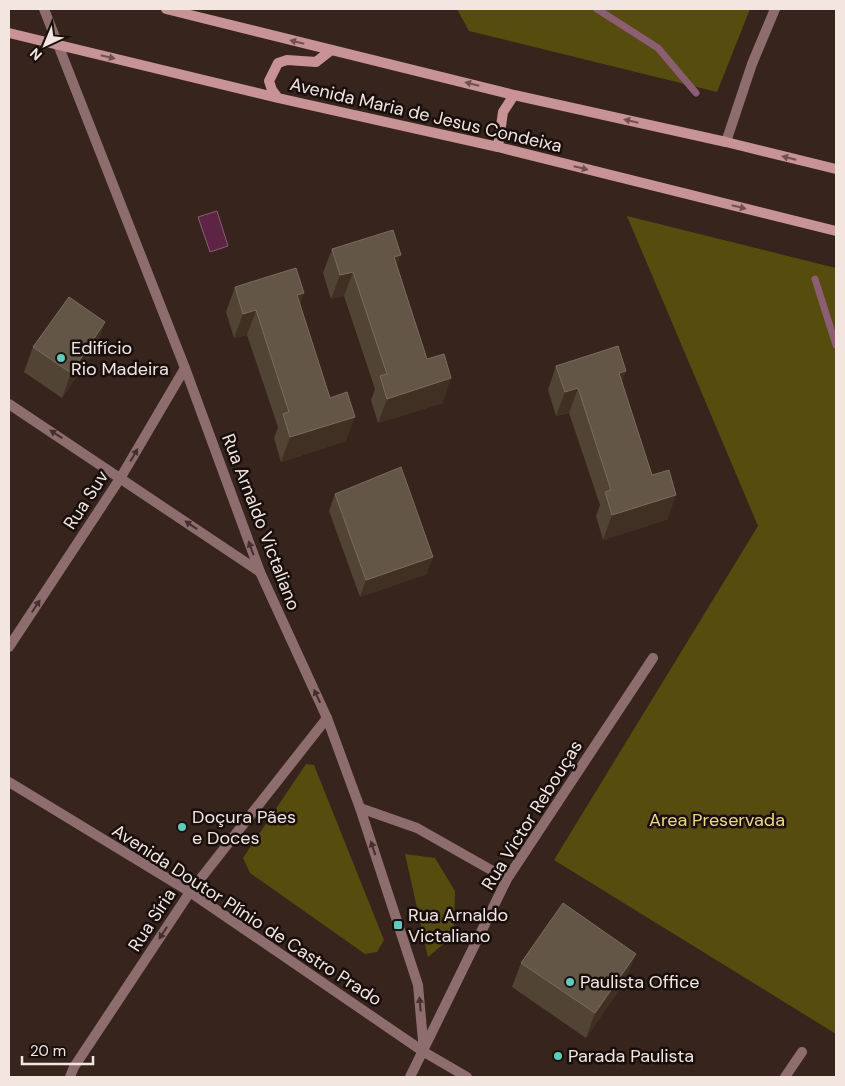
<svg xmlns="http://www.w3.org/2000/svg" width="845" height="1086" font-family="'DM Sans',sans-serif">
  <rect width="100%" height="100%" fill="#37241c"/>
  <path fill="#564c0e" d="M457,9H750L717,92L469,31Z
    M627,216L836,268V1034L554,860L758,526Z
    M306,764L314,765L384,940L377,952L365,954L250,873L243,858Z
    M405,854L435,858L455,891L454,935L428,957Z"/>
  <path fill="#5e2445" stroke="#8b5e74" d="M217,211L228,246L210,252L198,217Z"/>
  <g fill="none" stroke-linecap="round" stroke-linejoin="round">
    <path stroke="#8b5e74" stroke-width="7" d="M597,9L658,48L696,93
      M815,279L836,345"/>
    <path stroke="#8e6d6e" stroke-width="10" d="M726,142L752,64L775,9
      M9,404L260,572
      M9,647L121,477L185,368
      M360,808L417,828L507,879
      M70,1077L74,1067L190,892L327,718
      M410,1077L507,879L653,658
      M785,1077L802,1052"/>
    <path stroke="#8e6d6e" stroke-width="10" d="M44,9L185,368L260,572L327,718L360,808L418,985L424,1052
      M9,782L190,892L424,1052L467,1077"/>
    <path stroke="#c79395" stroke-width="10" d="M166,9L514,95L726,142L836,169
      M9,33L278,98L498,147L836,231
      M278,98L272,90L269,81L278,63L287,60L316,62L330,51
      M498,147L503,112L514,95"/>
  </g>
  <path fill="#514435" d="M332,249L397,266L427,359L443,403L378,423L371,400L375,389L344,296L331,299L323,273Z
    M235,287L304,293L300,304L330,398L346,441L281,462L274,438L278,427L247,335L234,338L226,312Z
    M105,322L96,348L62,398L24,372L33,347Z
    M556,366L622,383L652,475L668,519L603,540L596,516L600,505L569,413L556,416L548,390Z
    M335,494L427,574L360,597L329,511Z
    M521,963L627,978L586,1038L512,987Z"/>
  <path fill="#3f3023" d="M401,255L392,279L394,257Z
    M353,272L344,296L331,299L340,275Z
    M304,293L295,317L297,295Z
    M256,310L247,335L234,338L243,314Z
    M105,322L96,348L62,398L71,373Z
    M626,371L617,395L619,373Z
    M451,378L443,403L378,423L387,399Z
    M578,388L569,413L556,416L565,392Z
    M355,417L346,441L281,462L290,437Z
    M676,495L668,519L603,540L612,515Z
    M433,557L427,574L360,597L366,580Z
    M636,954L627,978L586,1038L595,1013Z"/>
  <path fill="#635647" stroke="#796c60" d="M393,230L401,255L394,257L427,359L444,354L451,378L387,399L380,376L387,374L353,272L340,275L332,249Z
    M296,268L304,293L297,295L330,398L347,392L355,417L290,437L283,414L289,412L256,310L243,314L235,287Z
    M69,297L105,322L71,373L33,347Z
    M618,346L626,371L619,373L652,475L669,470L676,495L612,515L605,492L611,490L578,388L565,392L556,366Z
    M401,467L433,557L366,580L335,494Z
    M563,903L636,954L595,1013L521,963Z"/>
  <defs><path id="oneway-solid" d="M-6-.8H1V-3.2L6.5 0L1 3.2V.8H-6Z" transform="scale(1.25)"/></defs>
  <g fill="#705150">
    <use href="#oneway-solid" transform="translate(297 42) rotate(-166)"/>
    <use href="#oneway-solid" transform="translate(108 57) rotate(13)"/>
    <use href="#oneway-solid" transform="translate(472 84) rotate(-166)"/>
    <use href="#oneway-solid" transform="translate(631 121) rotate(-167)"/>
    <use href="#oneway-solid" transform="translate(789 158) rotate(-166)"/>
    <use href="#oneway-solid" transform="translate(581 168) rotate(14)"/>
    <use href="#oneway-solid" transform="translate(739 207) rotate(14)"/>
  </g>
  <g fill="#41302e">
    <use href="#oneway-solid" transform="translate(56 434) rotate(-147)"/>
    <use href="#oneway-solid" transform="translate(134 455) rotate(-60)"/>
    <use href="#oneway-solid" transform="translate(191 525) rotate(-146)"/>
    <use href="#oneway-solid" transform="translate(251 548) rotate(-110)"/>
    <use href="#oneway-solid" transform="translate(36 606) rotate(-56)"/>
    <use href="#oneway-solid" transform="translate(317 696) rotate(-115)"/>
    <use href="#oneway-solid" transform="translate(373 848) rotate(-108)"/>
    <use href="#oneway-solid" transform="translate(163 933) rotate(123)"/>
    <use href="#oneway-solid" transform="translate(420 1004) rotate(-95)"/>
  </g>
  <g fill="#59cebe" stroke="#180f0c" stroke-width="2">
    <circle cx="61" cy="358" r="5"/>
    <circle cx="182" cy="827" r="5"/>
    <rect x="393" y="920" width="10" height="10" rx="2.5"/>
    <circle cx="570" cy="982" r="5"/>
    <circle cx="558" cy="1056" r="5"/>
  </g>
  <g text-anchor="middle" stroke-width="5" stroke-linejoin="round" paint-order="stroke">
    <g font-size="18" fill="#f3e6e1" stroke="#180f0c">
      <text transform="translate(426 115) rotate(13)" y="6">Avenida Maria de Jesus Condeixa</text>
      <text transform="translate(86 500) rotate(-57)" y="6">Rua Suv</text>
      <text transform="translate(261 522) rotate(69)" y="6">Rua Arnaldo Victaliano</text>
      <text transform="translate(532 815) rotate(-58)" y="6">Rua Victor Rebouças</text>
      <text transform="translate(247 915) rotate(33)" y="6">Avenida Doutor Plínio de Castro Prado</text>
      <text transform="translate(152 920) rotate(-57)" y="6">Rua Síria</text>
    </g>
    <g font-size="18" fill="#f3e6e1" stroke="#180f0c" text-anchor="start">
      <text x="71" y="354">Edifício<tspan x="71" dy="21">Rio Madeira</tspan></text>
      <text x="192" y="823">Doçura Pães<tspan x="192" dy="21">e Doces</tspan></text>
      <text x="408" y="921">Rua Arnaldo<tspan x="408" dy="21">Victaliano</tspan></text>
      <text x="580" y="988">Paulista Office</text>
      <text x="568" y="1062">Parada Paulista</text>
    </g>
    <g font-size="18" fill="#eedc77" stroke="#180f0c">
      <text x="717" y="826">Area Preservada</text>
    </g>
  </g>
  <rect width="845" height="1086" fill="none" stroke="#f3e6e1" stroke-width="20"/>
  <g transform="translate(45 45) rotate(224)" stroke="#180f0c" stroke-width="4" paint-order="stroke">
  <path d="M0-4L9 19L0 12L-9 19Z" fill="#f3e6e1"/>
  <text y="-8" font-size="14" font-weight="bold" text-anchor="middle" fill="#f3e6e1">N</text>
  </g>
  <path d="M22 1056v8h71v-8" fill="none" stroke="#f3e6e1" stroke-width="2.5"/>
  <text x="30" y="1056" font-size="15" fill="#f3e6e1" stroke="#180f0c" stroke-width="4" paint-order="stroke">20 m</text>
</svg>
